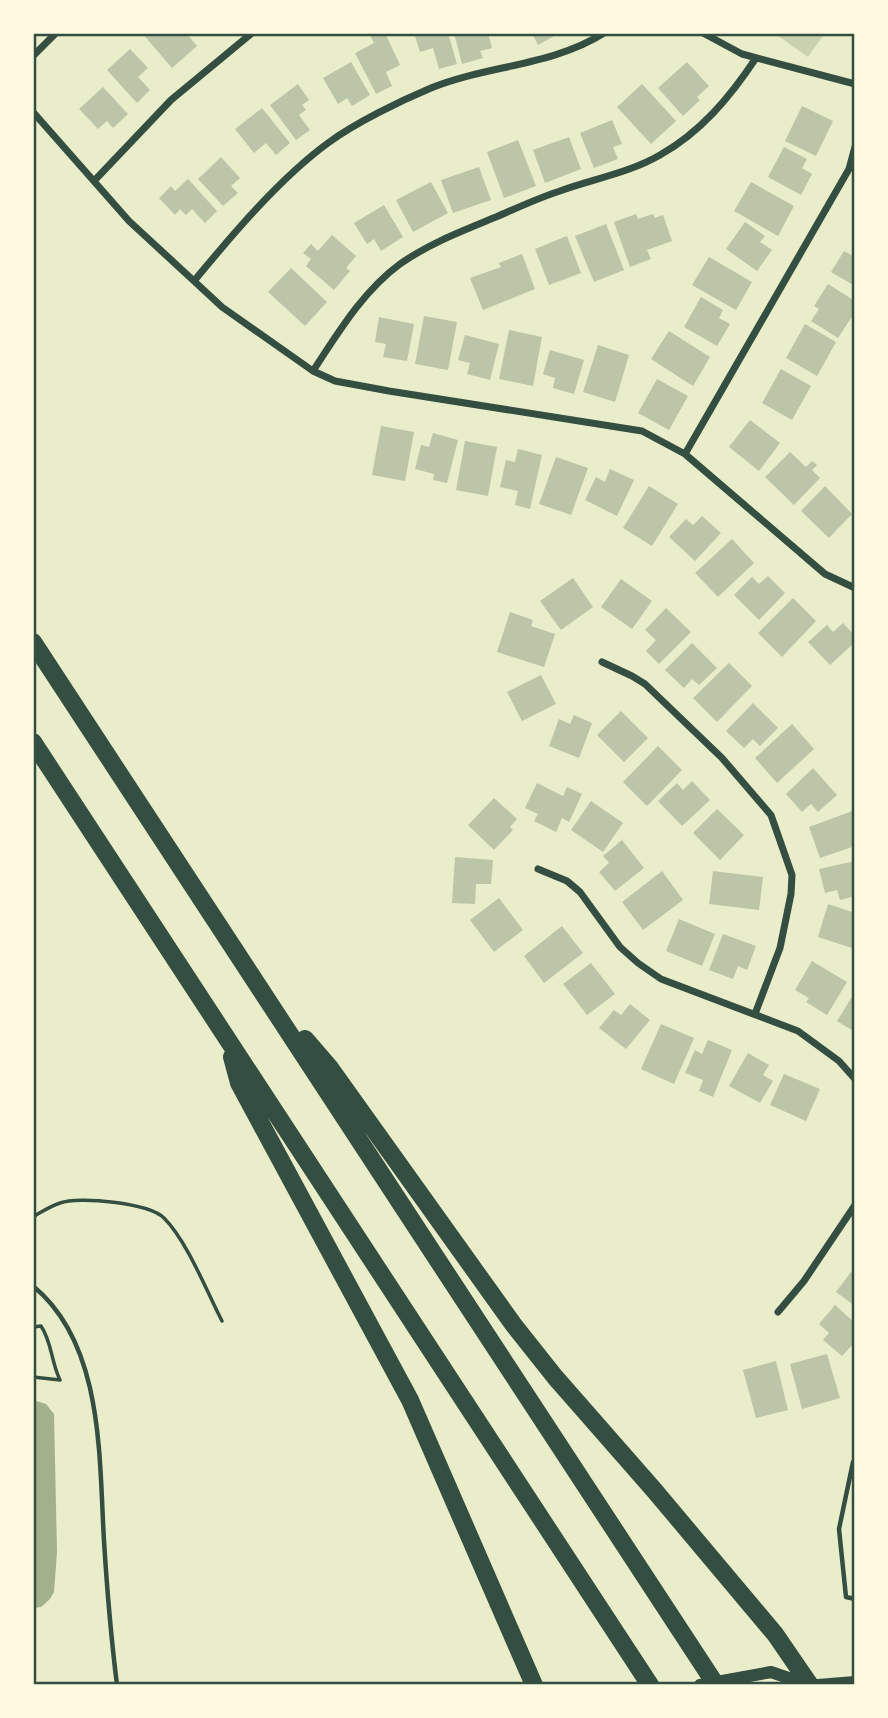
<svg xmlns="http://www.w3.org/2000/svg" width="888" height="1718" font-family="Georgia,serif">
  <rect width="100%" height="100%" fill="#e9edc9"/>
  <path fill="#cad2ad" d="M774,33H825L808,57Z"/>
  <path fill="#a3b18a" d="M33,1400L46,1404L54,1414L57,1552L54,1592L50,1599L41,1607L33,1608Z"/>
  <path fill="#bcc5a7" d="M142,33H186L197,46L172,68Z
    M369,33H385L400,65L386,72L392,86L376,94L355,53L374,43Z
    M414,33H448L457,64L439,69L433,48L420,52Z
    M454,33H488L492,48L480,51L483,58L462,64Z
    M532,33H555L556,35L538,45Z
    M130,49L148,68L138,77L150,90L137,103L107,70Z
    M351,62L370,95L352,106L347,98L338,104L323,78Z
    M687,62L709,86L697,97L700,100L683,116L658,88Z
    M298,84L309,100L302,105L306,110L299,115L310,130L296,140L270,105Z
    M642,84L676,121L651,144L617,107Z
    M103,87L128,114L113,128L107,121L98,129L79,109Z
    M802,106L833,121L816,156L785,141Z
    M262,108L290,143L276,155L266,143L254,153L235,129Z
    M612,120L622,144L613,147L618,159L594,168L580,133Z
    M569,137L581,169L545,183L533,150Z
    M518,140L536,186L504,198L487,152Z
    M784,147L807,159L802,168L812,174L801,195L768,177Z
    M221,157L240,178L231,186L238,193L223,206L198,179Z
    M479,167L491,200L453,213L441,180Z
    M188,179L217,211L205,223L192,209L186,215L180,209L175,215L159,198L171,186L175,191Z
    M431,182L448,213L413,232L396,200Z
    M751,182L794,206L778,236L734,211Z
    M384,205L403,237L381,251L374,239L367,244L354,223Z
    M636,214L638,219L653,214L655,218L663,215L672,241L647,250L651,259L630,267L614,222Z
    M745,222L765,236L760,242L772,250L757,271L726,249Z
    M606,224L624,270L594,282L575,236Z
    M332,235L356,256L346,268L350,271L334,290L306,266L311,259L303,253L311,244L318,251Z
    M567,236L581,273L549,285L535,249Z
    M844,251L855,257V286L831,272Z
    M522,254L535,289L483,310L470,278L501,267L499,263Z
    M709,257L752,282L736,310L692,285Z
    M291,268L327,302L305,326L268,292Z
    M828,284L855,301V312L838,338L811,321L819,309L814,306Z
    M701,297L723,310L719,318L730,324L717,346L684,327Z
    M424,316L457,322L448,370L415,364Z
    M379,317L414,324L407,361L383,357L386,344L375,342Z
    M805,324L836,342L817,376L786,358Z
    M509,330L542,337L533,386L499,379Z
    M669,331L710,357L693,386L651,359Z
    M465,335L499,344L490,380L467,374L470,363L458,360Z
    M598,345L629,355L615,402L583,392Z
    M550,350L584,360L574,394L553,388L555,378L543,374Z
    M781,369L811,386L792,420L762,403Z
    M657,379L688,396L669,430L638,413Z
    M750,420L780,443L759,471L729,447Z
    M381,426L414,432L405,481L372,475Z
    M433,433L458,440L447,483L433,480L434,474L415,469L421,445L429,447Z
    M465,441L497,447L488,496L456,490Z
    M518,449L542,455L530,509L515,505L518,491L500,487L506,460L515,462Z
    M790,452L806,467L812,461L817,465L812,470L820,478L794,505L765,477Z
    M556,457L588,468L571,515L539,504Z
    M610,469L634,480L617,516L585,500L596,477L605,482Z
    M649,486L678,504L652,546L623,528Z
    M825,486L852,514L829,538L801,511Z
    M702,516L721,533L695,561L669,537L686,519L693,525Z
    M732,539L754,563L718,597L695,573Z
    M768,576L785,593L759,620L734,595L752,577L759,584Z
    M573,578L593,607L561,630L540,601Z
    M621,579L652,601L632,629L601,607Z
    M793,598L816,621L782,657L758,633Z
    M666,608L691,632L659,664L646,651L656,640L645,630Z
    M510,612L533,620L531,626L555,634L544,667L497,652Z
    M843,623L855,636V642L830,665L808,642L827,625L833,632Z
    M692,643L717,668L699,685L692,679L684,688L665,670Z
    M729,663L752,686L717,722L693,698Z
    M541,675L556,704L522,721L507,692Z
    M753,703L778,728L760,746L753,739L744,748L726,731Z
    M621,711L648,738L624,762L597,735Z
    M574,715L592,723L579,758L549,746L559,719L570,724Z
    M792,724L814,749L777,783L755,758Z
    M658,746L682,770L647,806L623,782Z
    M813,768L837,795L818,812L811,804L802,812L786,794Z
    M692,781L710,800L682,826L658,801L677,783L683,790Z
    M537,783L563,796L567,787L582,794L569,822L562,818L556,832L534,821L538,814L525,808Z
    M494,798L517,819L510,827L513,830L494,850L468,825Z
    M591,801L623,823L603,852L571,830Z
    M717,809L744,835L720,860L693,833Z
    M855,810V846L820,858L809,827Z
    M622,840L644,868L615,891L599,872L609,863L603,856Z
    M455,857L493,860L491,884H476L475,904L452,903Z
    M855,861V896L840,900L837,890L825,893L819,869Z
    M662,871L683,900L643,930L622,902Z
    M713,871L763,877L759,910L709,904Z
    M499,898L523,930L494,952L470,920Z
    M828,904L855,913V949L818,937Z
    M679,919L715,934L702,966L666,951Z
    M562,926L583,953L544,983L524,956Z
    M723,934L756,946L747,970L738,966L733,979L709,970Z
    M812,961L847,982L827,1015L806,1002L809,998L795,990Z
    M591,963L615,994L587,1015L563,984Z
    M855,992V1032L837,1021Z
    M630,1004L650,1020L626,1049L599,1028L614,1010L621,1015Z
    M661,1024L694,1038L674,1084L641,1069Z
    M708,1040L732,1050L713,1097L699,1091L703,1080L685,1073L695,1050L702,1054Z
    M748,1053L769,1065L763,1075L773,1081L760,1103L729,1086Z
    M784,1074L820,1089L806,1121L770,1105Z
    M851,1272L855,1275V1306L836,1292Z
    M835,1305L855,1323V1342L842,1356L823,1340L829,1333L819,1324Z
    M827,1354L840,1398L802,1409L790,1364Z
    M776,1361L788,1410L756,1418L743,1370Z"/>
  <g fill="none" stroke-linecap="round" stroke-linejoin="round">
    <path stroke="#344e41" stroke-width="3.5" d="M33,1219L36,1215C43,1211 51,1206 60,1203C79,1196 149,1203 164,1218C187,1241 207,1292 222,1321
      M33,1327L41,1326C52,1342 51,1362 60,1380L33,1377"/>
    <path stroke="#344e41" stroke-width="4.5" d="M33,1286C104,1344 99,1458 104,1541C107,1589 111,1637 117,1685
      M853,1462L839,1529L846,1597L855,1599"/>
    <path stroke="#344e41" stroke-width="7" d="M703,33L742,54L855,84
      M33,56L56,33
      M33,112L129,221L194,281L222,307L313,371L335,381L389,391L642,431L685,454L825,574L855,588
      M94,181L171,100L252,33
      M194,281C232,235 280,178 328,143C355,123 400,101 431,88C488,65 552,66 604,33
      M313,371C338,333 363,291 400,264C430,243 462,231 496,217C517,208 538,198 560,191C593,179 629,173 660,155C701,132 730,97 756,58
      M685,454L849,169L855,147
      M602,662L632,676L645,684L722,758L771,815L792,875L791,894L780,948L755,1014
      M538,869L567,881L580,892L620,947L638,963L661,979L798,1031L839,1061L855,1079
      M778,1312L804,1281L855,1205"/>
    <path stroke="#344e41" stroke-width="12" d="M700,1685L771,1672L809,1685
      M818,1685L855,1682"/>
    <path stroke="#344e41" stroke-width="18" d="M33,642L716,1685
      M33,742L650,1685
      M305,1039L330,1068L513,1324L555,1377L654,1490L775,1634L810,1685
      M232,1057L239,1083L410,1400L534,1685"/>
  </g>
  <rect width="888" height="1718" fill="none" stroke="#fefae0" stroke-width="70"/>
  <rect x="35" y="35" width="818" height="1648" fill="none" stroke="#344e41" stroke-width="2.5"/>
</svg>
